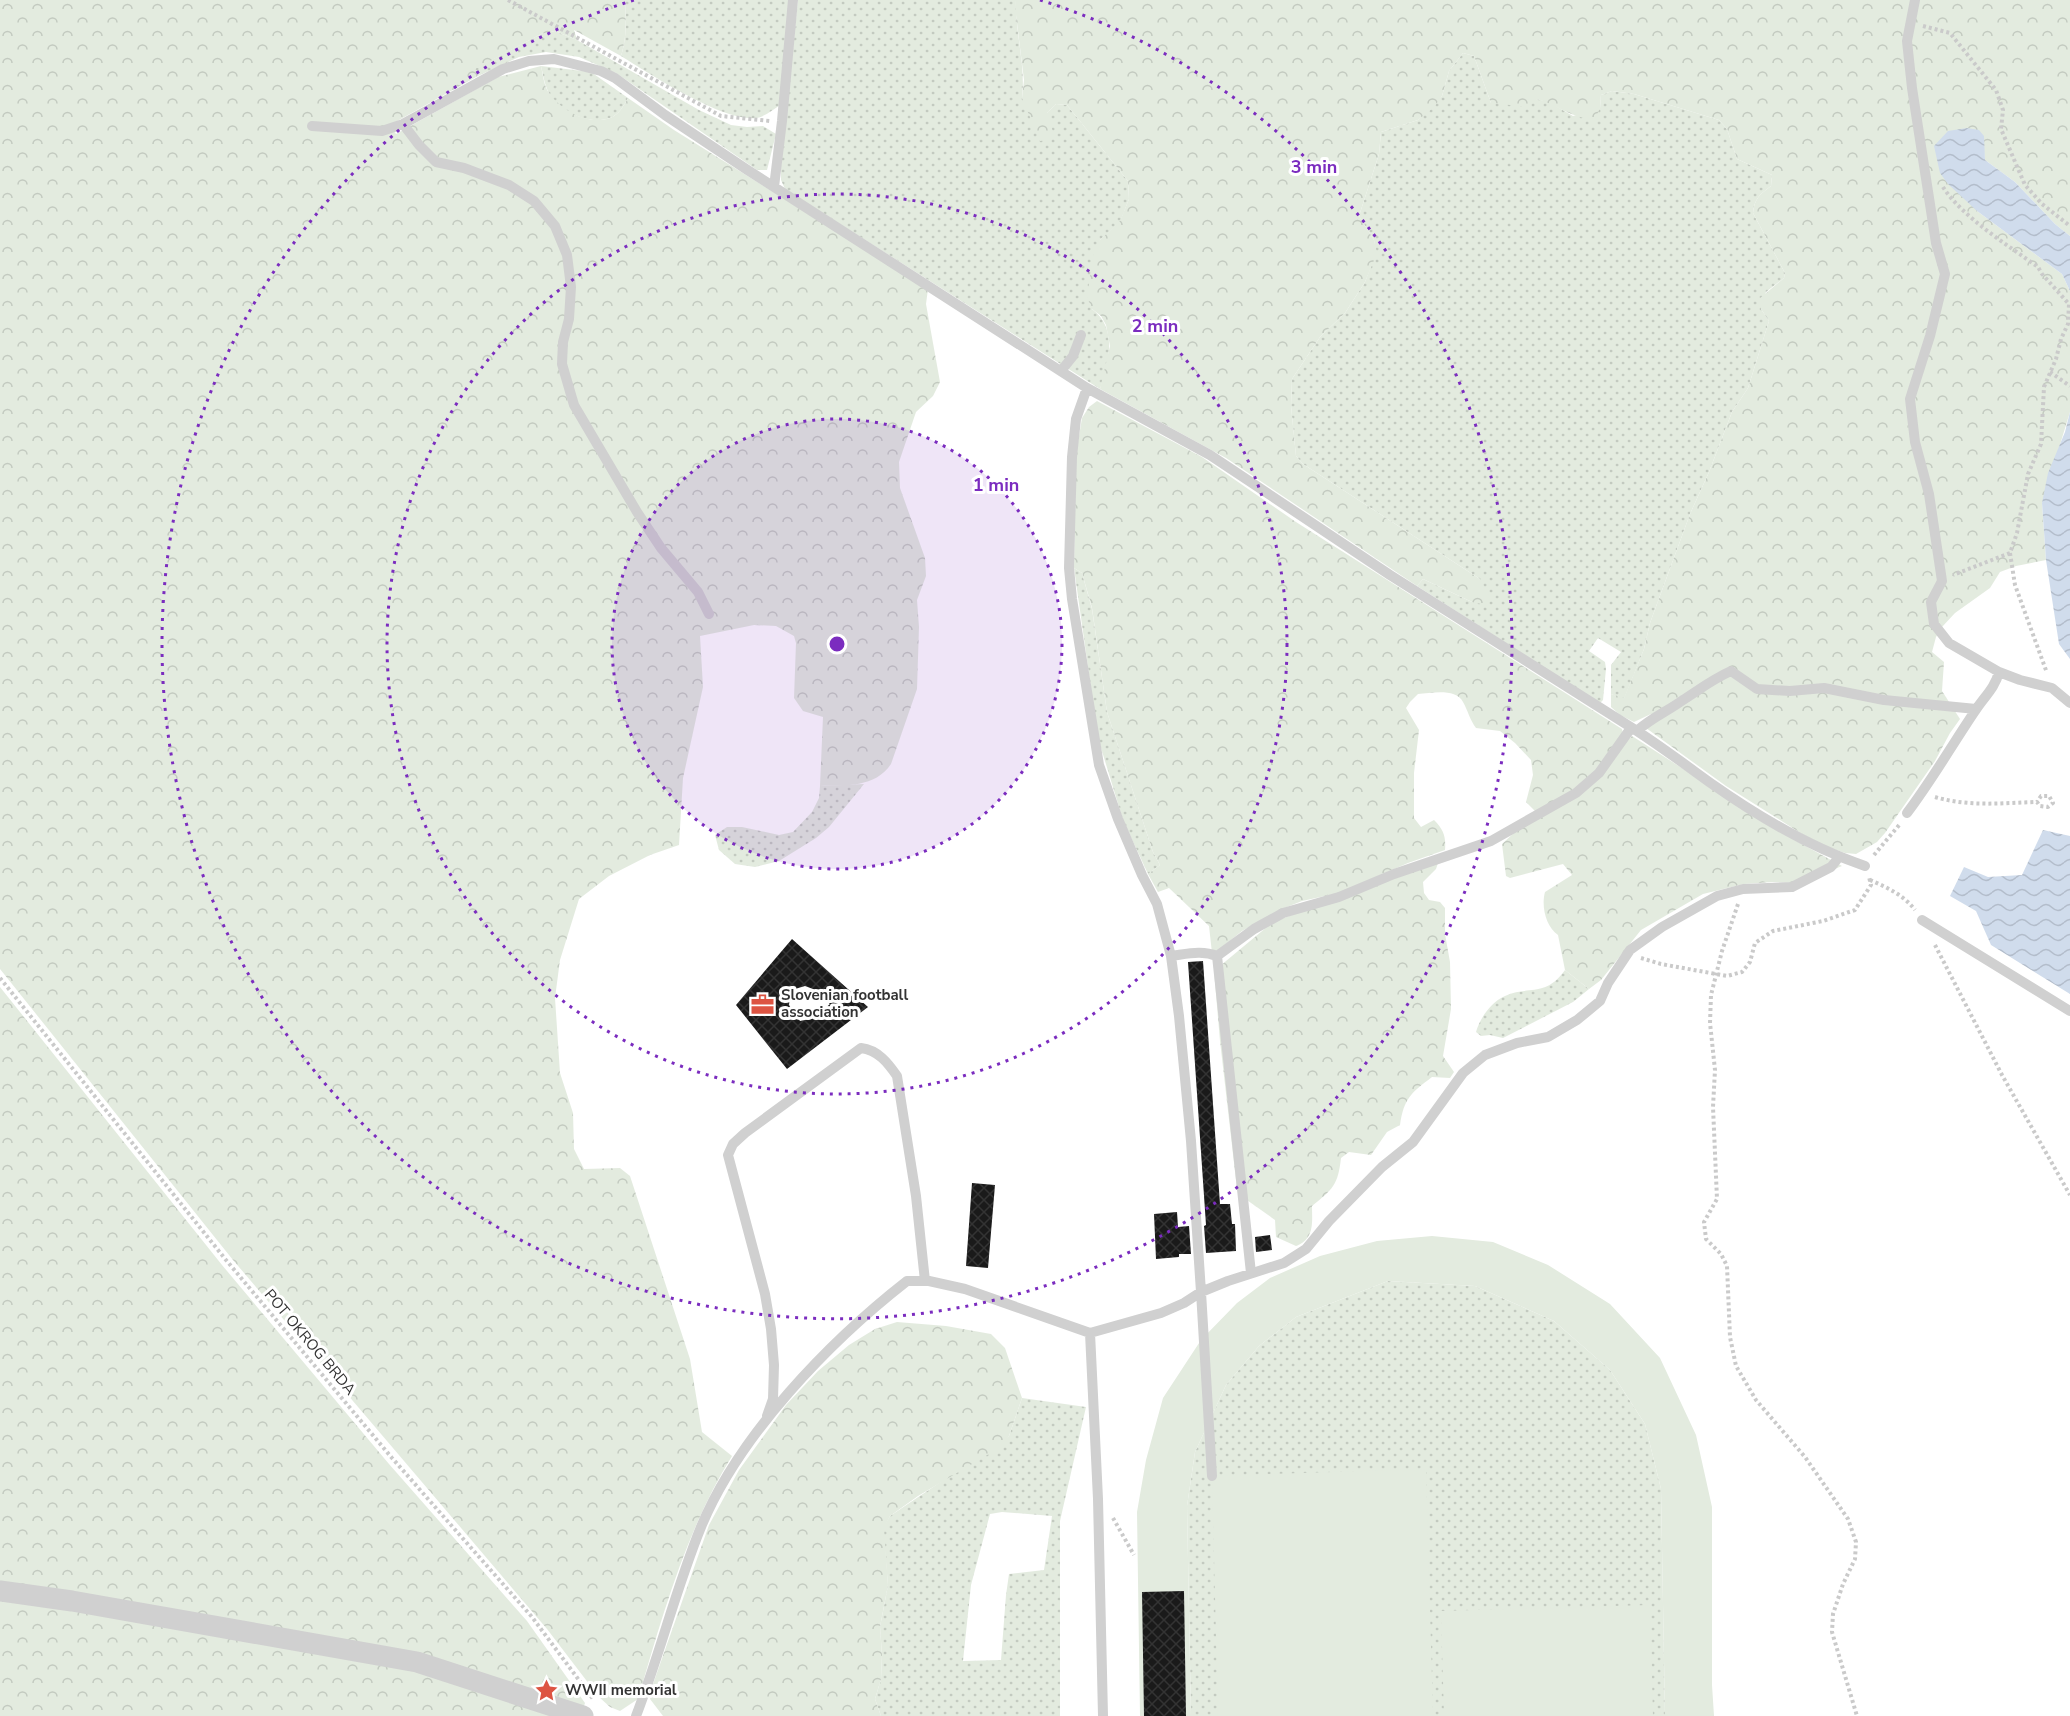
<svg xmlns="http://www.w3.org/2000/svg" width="2070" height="1716" font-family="'Nunito Sans',sans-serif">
  <defs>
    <pattern id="grass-dots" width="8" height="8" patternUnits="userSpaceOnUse" patternTransform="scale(1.5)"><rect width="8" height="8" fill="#e3ebdf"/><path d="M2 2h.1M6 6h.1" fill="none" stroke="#c3cac0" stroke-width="1.8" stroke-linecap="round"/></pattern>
    <pattern id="forest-crowns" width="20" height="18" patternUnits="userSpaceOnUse" patternTransform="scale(1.5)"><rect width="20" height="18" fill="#e3ebdf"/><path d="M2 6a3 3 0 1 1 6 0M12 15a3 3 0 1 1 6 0" fill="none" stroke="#c3cac0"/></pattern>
    <pattern id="water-waves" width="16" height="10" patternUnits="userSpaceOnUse" patternTransform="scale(1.5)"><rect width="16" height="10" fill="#d0dcec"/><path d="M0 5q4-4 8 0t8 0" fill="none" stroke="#b3bdcb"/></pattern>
    <pattern id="building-cross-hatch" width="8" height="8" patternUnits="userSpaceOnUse" patternTransform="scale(1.5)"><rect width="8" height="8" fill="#1a1a1a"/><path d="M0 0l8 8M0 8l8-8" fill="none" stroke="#333"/></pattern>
  </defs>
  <rect width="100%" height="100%" fill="#fff"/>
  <path fill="url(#grass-dots)" fill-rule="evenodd" d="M625,0H790L780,105C773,110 764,117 756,118C723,122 650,74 621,56C627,37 626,20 625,0Z
    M798,0H1016C1015,33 1026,65 1022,98L1047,113L1056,104L1067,105L1128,181L1129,199L1120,222L1100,240L1092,309C1118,328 1109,362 1100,389L785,189L781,180V166Z
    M555,31L577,40L699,110L731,125L747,127L763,126L776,134L767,170H757L616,73L579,57L546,52L519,57L478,76L474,69L541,34Z
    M1463,53L1474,56L1491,103L1537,99L1549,102L1573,116L1600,108L1601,95L1612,91L1634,94L1719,120L1727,129L1737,159L1772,175L1771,186C1760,194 1754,199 1753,213L1785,273L1784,278L1766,292L1761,309L1769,321L1748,388L1732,412L1709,472L1690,514L1650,623L1644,649L1624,699L1611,694V665L1621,652L1598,638L1589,651L1605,662L1606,669L1603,700L1600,703L1417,586L1423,579L1472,602L1480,579L1303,464L1296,456L1291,406L1292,379L1320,337L1345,313L1365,282L1376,253L1374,240L1359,216L1379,154L1381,132L1418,120L1442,96L1449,71Z
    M541,66L591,72L628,98C624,105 619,115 610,118C588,126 555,110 547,89C544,82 543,74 541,66Z
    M1074,568L1082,573L1092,609L1107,712L1153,852L1160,865L1148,874L1123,820L1098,738Z
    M864,784L829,827L816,838L779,861L755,867L735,864L719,850L715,835L727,827H742L779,835L793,832L812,812L819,798L820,786Z
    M1565,970L1589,989L1573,1002L1503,1038L1490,1035L1481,1036L1476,1032C1480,1018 1491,1002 1505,996C1529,985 1545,998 1565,970Z
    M1388,1281L1475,1286L1554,1321L1610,1370L1645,1424L1661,1489L1665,1716H1191L1187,1506L1195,1452L1226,1385L1259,1346L1296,1317Z
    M1022,1398L1086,1407L1060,1521V1716H881L875,1699L881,1679L882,1655L880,1627L888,1585L883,1528L890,1516L1009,1436ZM1002,1512L1052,1516L1044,1570L1009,1574L1006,1595L1001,1660L963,1661L971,1585L990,1514Z"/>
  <path fill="url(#forest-crowns)" d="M0,0H625C626,20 627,37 621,56L574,30L577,40L555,31L541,34L475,69L478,76L390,125L396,134L498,77L541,66C543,75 544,86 549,93C561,110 588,126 610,118C619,115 624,105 628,98L674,130L928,289L926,304L940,382L933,396L916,412L899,462L900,488L925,558L926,576L917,600L919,627L917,689L891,764C875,788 846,785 820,786L823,717L803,711L794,698L796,643L794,636L776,626L754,625L700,636L703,687L683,778L679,845L650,855L609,876L579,899L560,960L555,998L560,1073L573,1113L574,1149L584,1169L620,1168L630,1176L690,1359L702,1432L732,1456C686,1530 662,1617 638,1699L620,1711L610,1707L599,1697L547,1629L233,1260L0,969Z
    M1016,0H2070V236L2055,224L2015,182L1985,160L1984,152L1977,211L2062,274L2070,291V412L2042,503L2046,560L2016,566L2000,572L1990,588L1955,613L1942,627L1936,637L1932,652L1944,662L1942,691L1960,719L1950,733L1935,761L1885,833L1877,842L1856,854L1845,853L1825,846L1802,834L1726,786L1646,728L1651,714L1634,722L1620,715L1611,707V694L1624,698L1644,649L1650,623L1690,514L1709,472L1732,412L1748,388L1769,321L1761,309L1759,299L1784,278L1785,273L1753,213C1754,199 1760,194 1771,186L1772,175L1737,159L1727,129L1719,120L1634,94L1612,91L1601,95L1600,108L1595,119C1572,119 1558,105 1537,99L1528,107L1491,103L1474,56L1463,53L1449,71L1442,96L1434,107L1418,120L1381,132L1379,154L1359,216L1374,240L1377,253L1365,282L1345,313L1320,337L1292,379L1291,406L1296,456L1303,464L1480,579L1491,600L1486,605L1472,602L1423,579L1417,586L1226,458L1100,389L1110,346L1106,325L1101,316L1092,309L1087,297L1094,250L1100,240L1120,221L1129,199L1128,181L1067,105L1056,104L1047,113L1054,135L1048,140L1040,141L1022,98L1024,80L1016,15Z
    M1097,401L1202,457L1296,522L1622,729L1623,734L1599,768L1575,791L1536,812L1526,802L1533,775L1531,760L1515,743L1500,731L1476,728C1470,720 1468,711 1463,702C1456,688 1432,693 1418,694L1410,702L1406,708L1419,730L1414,773V818L1421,827L1434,820C1444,830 1446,837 1445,850L1408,863L1339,893L1302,901L1282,909L1242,931L1216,952L1212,953L1209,926L1169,888L1158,892L1148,874L1160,865L1153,852L1107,712L1092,608L1082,573L1074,568L1076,454L1082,418L1089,407Z
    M1632,736L1789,837L1842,866L1799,883L1772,882L1744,884L1703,894L1641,930L1601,980L1589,989L1565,970L1558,935C1546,927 1541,907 1545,892L1572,875L1563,864L1510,878L1506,876L1502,844L1517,830L1555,809Z
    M1439,860L1436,869L1423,882L1424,893L1429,900L1440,902L1445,908V934L1450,962L1451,1009L1443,1056L1454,1072L1450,1078L1432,1077C1411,1093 1404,1098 1400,1125L1387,1132L1371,1155L1349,1152L1341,1158C1338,1185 1333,1189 1312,1206C1312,1222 1315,1239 1296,1246L1276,1237L1275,1220L1244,1198L1237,1189L1220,1041L1214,971L1273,922Z
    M0,987L222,1265L389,1464L527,1621L585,1703L584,1706L0,1584Z
    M897,1322L946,1326L991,1334L1005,1348L1022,1398L1009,1436L994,1451L918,1496L890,1516L884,1528L888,1585L880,1627L882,1655L881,1679L875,1699L881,1716H663L650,1699L653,1684L709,1525L739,1470L786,1405L818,1371L849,1345L875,1329Z
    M0,1598L412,1669L561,1716H0Z"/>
  <path fill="#e3ebdf" d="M1432,1236L1493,1242L1548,1265L1610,1304L1660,1358L1696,1435L1712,1507V1685L1714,1716H1665L1661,1489L1645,1424L1610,1370L1554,1321L1475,1286L1388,1281L1296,1317L1259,1346L1226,1385L1195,1452L1187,1506L1191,1716H1140L1137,1512L1146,1460L1163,1398L1201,1340L1237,1303L1270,1278L1320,1256L1377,1241Z
    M1426,1469L1433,1716H1218L1212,1476Z
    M1650,1605L1653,1716H1444L1441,1611Z"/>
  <path fill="url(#water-waves)" d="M1967,128L1979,130L1984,136L1985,160L2015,182L2055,224L2070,236V291L2062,274L1977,211L1948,184L1940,173L1934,146L1948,131Z
    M2070,412V659L2059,644L2046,560L2042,503L2048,473L2065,432Z
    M2043,830L2070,836V994L1991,945L1976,911L1950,896L1964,867L1988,877L2022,875Z"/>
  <path fill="url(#building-cross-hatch)" fill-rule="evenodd" d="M792,939L868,1007L787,1069L736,1005ZM805,986L813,989L830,1004L814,1018L800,1021L789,1005L790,995L795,989Z
    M1203,961L1220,1204H1230L1232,1224H1235L1236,1251L1206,1253L1204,1226L1206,1225L1188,962Z
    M972,1183L995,1185L988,1268L966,1266Z
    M1177,1212L1178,1227L1189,1226L1191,1254H1179V1257L1156,1259L1154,1214Z
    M1270,1235L1272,1250L1256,1252L1255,1237Z
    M1184,1591L1186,1716H1144L1142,1592Z"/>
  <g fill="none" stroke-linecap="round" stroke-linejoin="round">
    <path stroke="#cacaca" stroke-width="4" stroke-dasharray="3 3" stroke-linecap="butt" d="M508,0L721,116L770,121
      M1923,26L1950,33L1996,90L2003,110L2001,129L2025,185L2042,204L2070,226
      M1943,187C1962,217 2009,246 2038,267L2042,274L2069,304L2068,324L2061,339L2056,359L2044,387L2041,444L2028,474L2017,533L2010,553L1953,575
      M2050,372L2070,386
      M2010,553L2015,585L2047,673
      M1935,797C1969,807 2002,803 2037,802L2040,806L2048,807L2053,803L2049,796H2041L2037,802
      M1874,855L1900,824
      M1870,880C1886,887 1904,895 1915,910
      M1738,904L1722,951L1711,995L1710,1023L1715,1070L1713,1107L1717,1199L1704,1222L1706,1239L1721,1254L1727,1266L1730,1337L1736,1366L1756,1400L1805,1457L1848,1519L1856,1542L1855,1559L1843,1584L1833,1614L1832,1632L1857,1716
      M1935,945L2002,1075L2070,1195
      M1641,958L1661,964L1727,976L1742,972L1750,962L1755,943L1773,931L1823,921L1855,910L1871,885L1869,877
      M0,978L226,1260L392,1458L532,1617L593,1699
      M1113,1518L1134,1555"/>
    <path stroke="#d0d0d0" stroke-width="10" d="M403,124L419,145L436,162L464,168L509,185L534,201L555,226L567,255L571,287L569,319L563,342L562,364L574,405L637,512L661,548L698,592L709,614
      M312,126L382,131L403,124L503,69L529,61L554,59L601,71L615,78L665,115L746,169L1087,388L1210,455L1390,575L1637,731C1651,718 1668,711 1683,700C1700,689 1713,679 1731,671L1757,689L1790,691L1824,688L1884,700L1976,709
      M774,187L782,121L793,0
      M1061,371L1073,356L1081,335
      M1999,672L2020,680L2052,688L2070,703
      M1637,731C1663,748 1687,766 1712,784C1759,817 1811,848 1865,866
      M1907,813C1932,780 1952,745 1975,711C1984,697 1995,688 1999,672L1949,643L1934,624L1931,602L1942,581L1929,494L1915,442L1910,399L1930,336L1945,274L1936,243L1912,88L1907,41L1915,0
      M1922,920L2070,1011
      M1171,956C1187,954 1202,950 1217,956
      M1251,1273L1217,956L1254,929L1283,913L1339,897L1394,874L1491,841L1576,793L1599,773L1631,728
      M1090,1333L1098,1499L1103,1716
      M767,1416L773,1399L774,1365L771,1329L765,1294L728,1155L733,1144L745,1133L861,1048C878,1050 888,1063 897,1076L916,1196L925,1281
      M1212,1476L1201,1292L1228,1281L1284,1263L1306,1249L1329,1221L1382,1167L1413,1142L1463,1073L1485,1055L1517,1043L1548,1037L1577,1020L1600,1001L1608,983L1630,950L1662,927L1717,896L1743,889L1792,887L1831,867L1839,857
      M636,1716C660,1654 676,1588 701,1527C739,1435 829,1342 907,1281H929L965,1289L1090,1333L1161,1313L1184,1303L1201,1292L1191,1141L1179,1016L1171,956L1157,904L1142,875L1118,819L1099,765L1072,599L1069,568L1072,457L1076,419L1087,388"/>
    <path stroke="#d0d0d0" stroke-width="21" d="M0,1591L72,1601L417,1662L583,1716"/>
  </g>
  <circle cx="837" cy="644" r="225" fill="#7b2cbf" fill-opacity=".12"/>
  <g fill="none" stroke="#7b2cbf" stroke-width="3" stroke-dasharray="3 6">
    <circle cx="837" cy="644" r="225"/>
    <circle cx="837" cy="644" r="450"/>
    <path d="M1040 0A675 675 0 1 1 634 0"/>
  </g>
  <defs>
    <symbol id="office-bare" viewBox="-9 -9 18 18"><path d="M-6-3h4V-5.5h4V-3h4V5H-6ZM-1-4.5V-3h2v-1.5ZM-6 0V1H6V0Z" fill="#dd5442" stroke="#fff" stroke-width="2.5" paint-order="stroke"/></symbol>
    <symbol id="sight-bare" viewBox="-9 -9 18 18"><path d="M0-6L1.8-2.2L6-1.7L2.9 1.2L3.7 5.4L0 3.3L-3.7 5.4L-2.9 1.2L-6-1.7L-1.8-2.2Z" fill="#dd5442" stroke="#fff" stroke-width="2.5" paint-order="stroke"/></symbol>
  </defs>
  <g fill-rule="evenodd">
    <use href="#office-bare" x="746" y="988" width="33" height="33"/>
    <use href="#sight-bare" x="530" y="1674" width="33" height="33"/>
  </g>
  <g text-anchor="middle" stroke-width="6" stroke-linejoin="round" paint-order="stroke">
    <g font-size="15" font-weight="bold" fill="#333" stroke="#fff" text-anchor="start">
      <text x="781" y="1000">Slovenian football<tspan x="781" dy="17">association</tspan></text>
      <text x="565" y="1695">WWII memorial</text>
    </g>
    <g font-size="15" fill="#333" stroke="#fff">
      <text transform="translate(310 1342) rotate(50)" y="5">POT OKROG BRDA</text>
    </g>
  </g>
  <circle cx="837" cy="644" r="9" fill="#7b2cbf" stroke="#fff" stroke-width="3"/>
  <g font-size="18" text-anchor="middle" font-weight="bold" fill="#7b2cbf" stroke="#fff" stroke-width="6" stroke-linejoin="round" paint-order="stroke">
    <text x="1314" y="173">3 min</text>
    <text x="1155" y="332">2 min</text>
    <text x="996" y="491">1 min</text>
  </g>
</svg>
